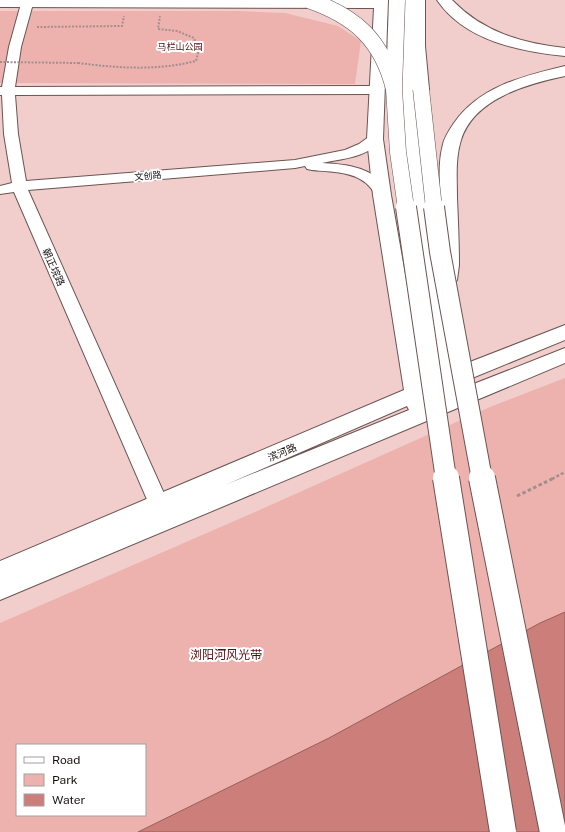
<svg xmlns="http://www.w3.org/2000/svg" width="565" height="832" font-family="'Public Sans','Noto Sans SC',sans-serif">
  <rect width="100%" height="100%" fill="#f5dbd8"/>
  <path fill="#f1cecb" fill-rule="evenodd" d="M0,0H565V612L138,832H0ZM17,745H145V815H17Z"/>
  <path fill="#edb2ae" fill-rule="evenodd" d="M0,11H238L285,13L338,26L361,41L355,84L0,83Z
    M565,378V612L540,623L329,738L138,832H0V623L255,512L490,407ZM17,745H145V815H17Z"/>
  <path fill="#cc7f7a" stroke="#965d5a" d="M565,612V832H138L329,738L540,623Z"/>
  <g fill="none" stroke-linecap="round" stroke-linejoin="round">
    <defs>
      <path id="minor" d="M22,0H34L21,47L15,87L378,86L382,87L384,90L382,93L378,94L15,95L18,134L26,181L295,160L345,150L359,144L370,136H380L382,139C370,157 341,159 322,163C341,164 364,166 378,179C383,184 386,190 389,195L387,198L382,199L377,198C375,195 373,190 370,187C357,171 330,172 312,170L307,169L305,166L295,168L28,190L175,518L172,524L165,526L158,524L155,518L14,192L0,194V186L12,183L4,134L2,95H0V87H2L9,47Z"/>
      <path id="tertiary" d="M0,0H388L383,139L391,195L424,381L437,376L406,184L399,93L402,0H416L415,93L424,184L457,367L565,325V340L460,383L461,389L565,348V363L0,600V561L404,390L373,195L367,139L374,8L0,7ZM440,392L441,397L428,403L427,398ZM407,406L409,410L225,485Z"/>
      <path id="primary" d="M437,0H452C483,32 521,43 565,48V56C519,51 465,41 437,0Z
        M565,66V76C528,84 474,98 461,140C455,159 457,179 457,198C458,220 459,243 459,265L457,280L454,284L447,286L440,284L437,280L441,265C440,243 440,220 440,198C440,180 438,162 443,144C445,136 450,129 454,123C480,86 524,76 565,66Z"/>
      <path id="trunk" d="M411,0H425V46L429,89L426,92L421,94L416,92L413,89L411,46Z"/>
    </defs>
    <use href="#minor" stroke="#6b5452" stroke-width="2"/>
    <use href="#tertiary" stroke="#6b5452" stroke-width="2"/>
    <use href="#primary" stroke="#6b5452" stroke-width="2"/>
    <use href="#trunk" stroke="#6b5452" stroke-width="2"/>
    <path stroke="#a28f8d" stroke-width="2" stroke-dasharray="2 1.5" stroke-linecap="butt" d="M37,27L122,26L124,16
      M78,63C118,68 156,71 196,61L199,49L194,38L177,31L158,29L160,16"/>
    <path stroke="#a28f8d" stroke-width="2.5" stroke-dasharray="3 2" stroke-linecap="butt" d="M552,479L565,472"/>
    <path stroke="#a28f8d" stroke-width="3" stroke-dasharray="3.5 2.5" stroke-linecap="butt" d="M517,496L554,478"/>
    <use href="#minor" fill="#fff" fill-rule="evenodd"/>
    <use href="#tertiary" fill="#fff" fill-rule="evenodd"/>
    <use href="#primary" fill="#fff" fill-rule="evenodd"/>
    <use href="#trunk" fill="#fff" fill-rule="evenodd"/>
    <defs>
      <path id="primary-bridge" d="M308,0C355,16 382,40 394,89"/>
      <path id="trunk-bridge-far2" d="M397,0L394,89L398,152L406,208
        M421,89L434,208"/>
      <path id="trunk-bridge-far1" d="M406,207L446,479
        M434,207L440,252L482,479"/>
      <path id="trunk-bridge" d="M446,478L503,832
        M482,478L553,832"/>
    </defs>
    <use href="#primary-bridge" stroke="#6b5452" stroke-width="17" stroke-linecap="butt"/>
    <use href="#trunk-bridge-far2" stroke="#6b5452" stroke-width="17" stroke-linecap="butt"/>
    <use href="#trunk-bridge-far1" stroke="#6b5452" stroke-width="22" stroke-linecap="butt"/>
    <use href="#trunk-bridge" stroke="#6b5452" stroke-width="28" stroke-linecap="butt"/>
    <path stroke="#a28f8d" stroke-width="2" stroke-dasharray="2 1.5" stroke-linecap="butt" d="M0,62L78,63"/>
    <use href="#primary-bridge" stroke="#fff" stroke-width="16"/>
    <use href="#trunk-bridge-far2" stroke="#fff" stroke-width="16"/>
    <use href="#trunk-bridge-far1" stroke="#fff" stroke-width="20"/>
    <use href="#trunk-bridge" stroke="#fff" stroke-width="26"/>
  </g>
  <g text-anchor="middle" stroke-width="4" stroke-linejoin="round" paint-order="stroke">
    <g font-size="9" fill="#530d10" stroke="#fff">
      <text x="180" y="50">马栏山公园</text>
    </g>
    <g font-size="9" fill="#170f0e" stroke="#fff">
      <text transform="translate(148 176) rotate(-5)" y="3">文创路</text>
    </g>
    <g font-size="10" fill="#170f0e" stroke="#fff">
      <text transform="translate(54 267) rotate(66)" y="4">朝正垸路</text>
      <text transform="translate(282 452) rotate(-23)" y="4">滨河路</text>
    </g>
    <g font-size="12" fill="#530d10" stroke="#fff">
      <text x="226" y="659">浏阳河风光带</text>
    </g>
  </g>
  <rect x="16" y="744" width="130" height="72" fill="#ffffff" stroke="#a29f9f"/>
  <rect x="24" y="757" width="20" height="6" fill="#ffffff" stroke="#a29f9f"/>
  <text x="52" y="764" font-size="12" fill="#170f0e">Road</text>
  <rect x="24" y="774" width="20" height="12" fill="#edb2ae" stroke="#a29f9f"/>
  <text x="52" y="784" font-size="12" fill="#170f0e">Park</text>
  <rect x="24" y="794" width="20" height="12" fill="#cc7f7a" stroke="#a29f9f"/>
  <text x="52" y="804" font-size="12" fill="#170f0e">Water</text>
</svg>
